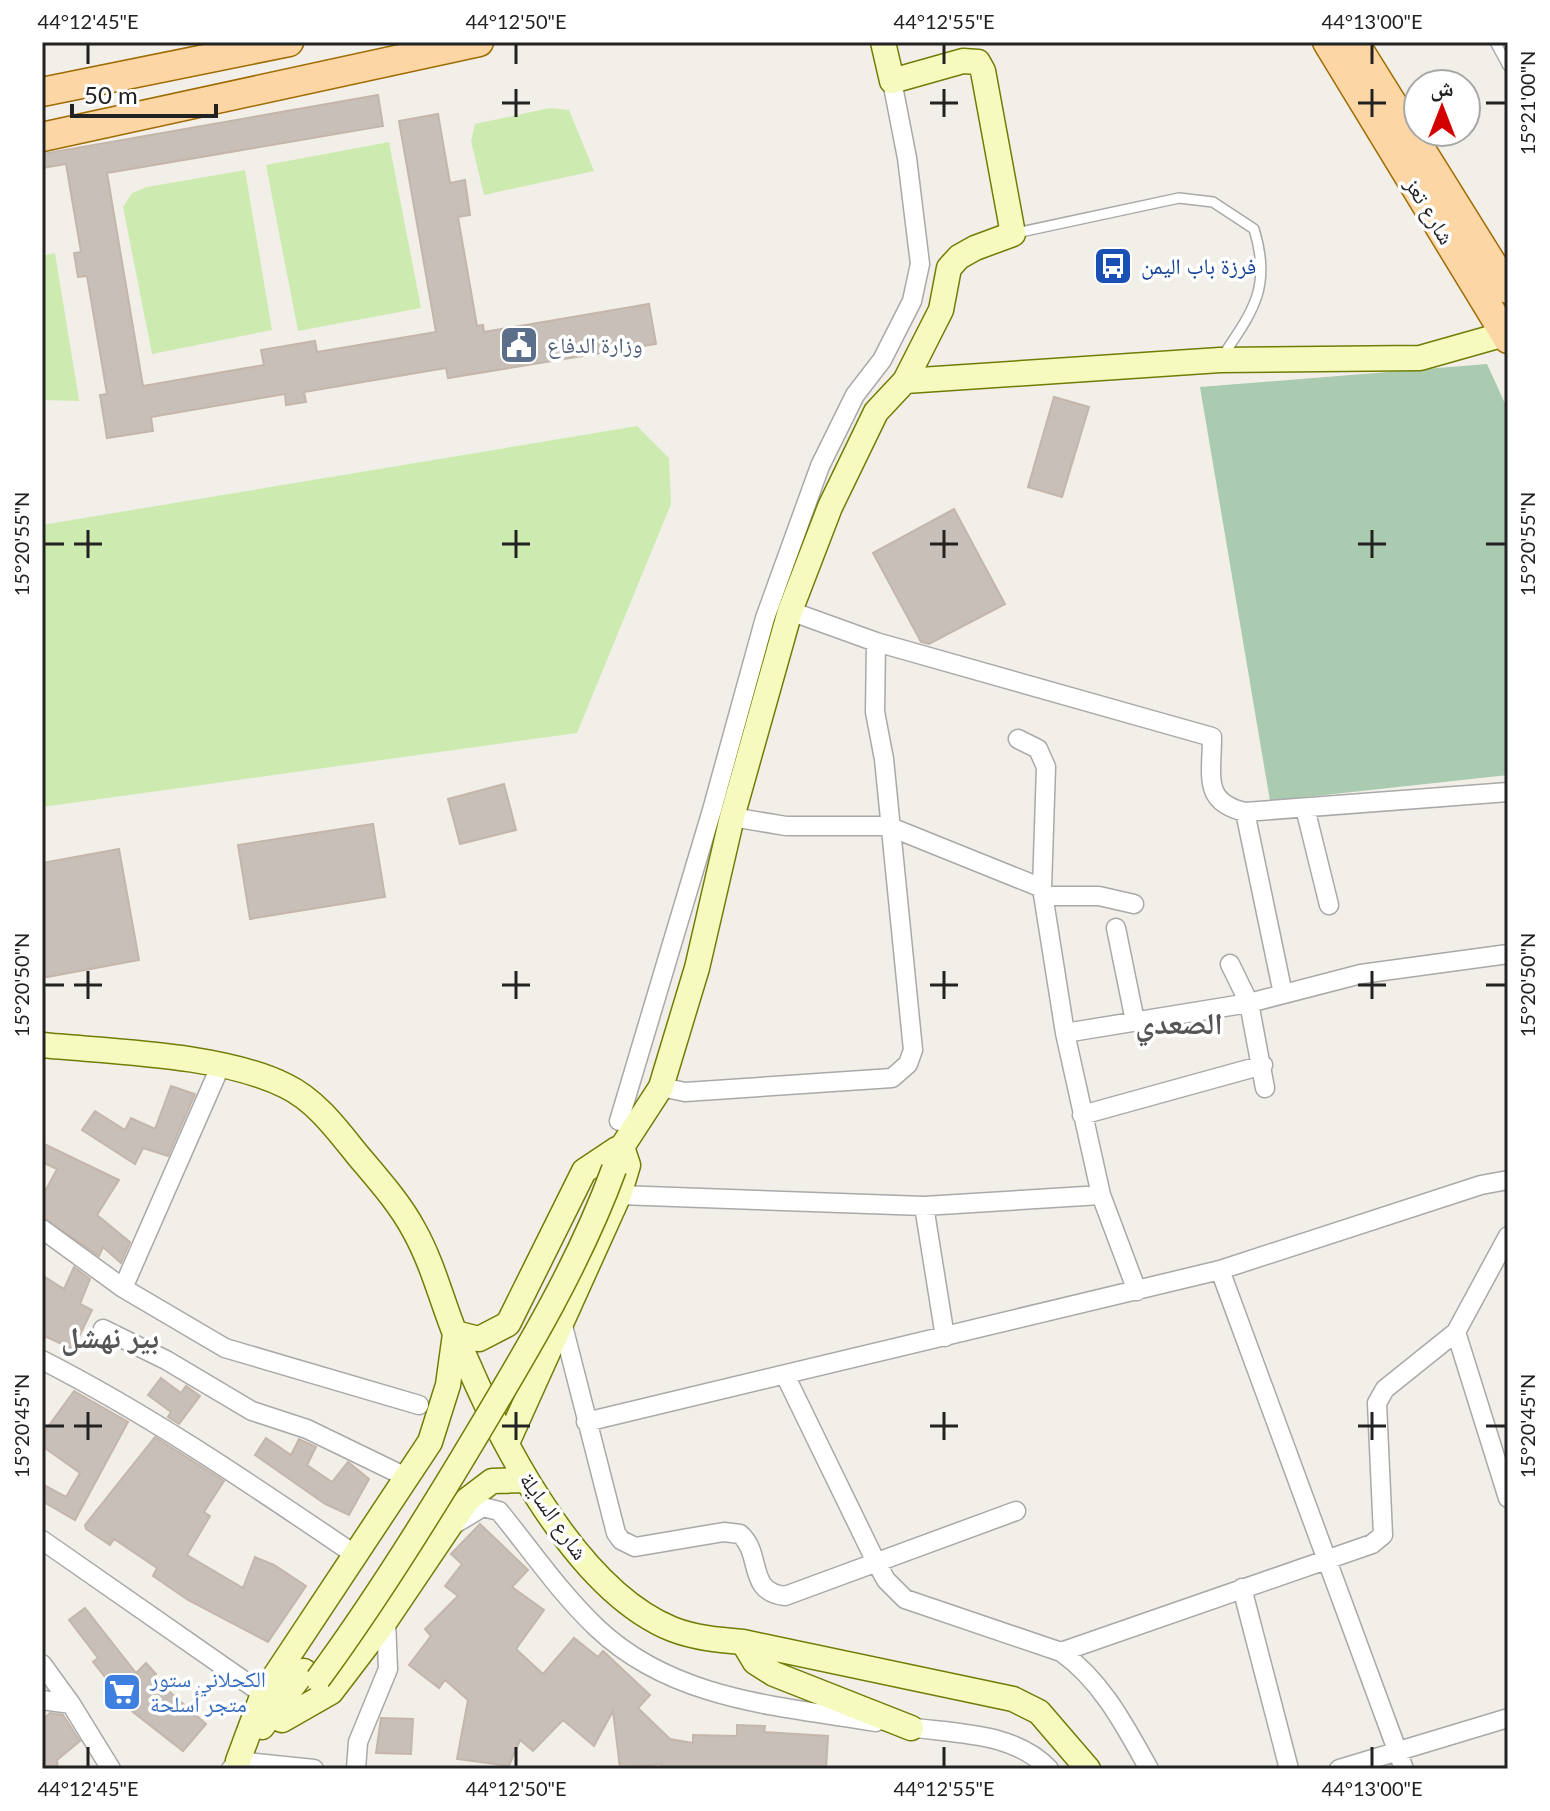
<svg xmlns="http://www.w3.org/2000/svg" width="1550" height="1811" font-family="Lato,'Noto Naskh Arabic',sans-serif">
  <rect width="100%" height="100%" fill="#f2efe9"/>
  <path fill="#cdebb0" d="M550,108L569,110L594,171L484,195L471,141L475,124Z
    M389,142L421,308L298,331L266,165Z
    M245,170L272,330L152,354L123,207L132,193L147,187Z
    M55,253L79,400V401L42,400V256Z
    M637,426L669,458L671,504L577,733L42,807V525Z"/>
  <path fill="#aacbaf" d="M1487,364L1508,410V775L1270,801L1200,387Z"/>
  <path fill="#c7bfb8" stroke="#c4b6ab" stroke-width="2" d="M378,95L383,126L107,173L143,386L264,365L261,350L315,341L317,352L436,332L399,121L438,114L450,183L465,180L470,215L458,217L477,326L483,325L484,332L649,304L656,344L448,378L446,368L304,392L306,402L286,405L285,394L151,417L153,431L107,438L100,395L107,394L87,276L78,277L74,253L81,252L66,164L42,168V154Z
    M1054,397L1089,407L1062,497L1028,487Z
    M954,509L1005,604L929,644L921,642L873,553Z
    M504,784L516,830L460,844L448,799Z
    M373,824L385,897L250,919L238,845Z
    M119,849L139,960L42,978V863Z
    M171,1086L195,1094L168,1156L143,1148L135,1164L82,1130L95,1111L125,1130L131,1118L155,1129Z
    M42,1143L119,1180L97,1215L130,1242L121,1263L103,1247L99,1256L42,1217V1197L57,1169L42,1162Z
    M74,1267L90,1279L80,1304L92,1310L73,1349L42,1335V1275L64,1289Z
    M161,1378L181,1393L186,1386L200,1396L179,1424L168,1417L171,1412L148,1395Z
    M74,1391L128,1422L75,1520L42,1501V1484L66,1497L80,1473L42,1446V1435Z
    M155,1437L224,1481L204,1512L210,1516L187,1555L243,1588L255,1557L274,1565L306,1586L268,1642L188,1600L153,1576L157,1568L114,1539L110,1545L86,1529L85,1525Z
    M266,1438L291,1455L299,1439L316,1447L307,1465L332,1482L348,1462L369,1479L349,1515L325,1504L255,1455Z
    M480,1524L528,1570L512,1587L544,1610L516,1649L543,1674L574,1638L598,1657L603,1651L650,1695L638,1708L670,1739L693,1743V1735L737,1736V1725L765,1726L764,1732L828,1736L826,1769H662V1764L620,1768L613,1711L594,1746L563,1720L533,1751L520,1740L509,1766L457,1759L468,1700L445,1680L439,1688L409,1665L431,1636L425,1629L458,1596L445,1586L462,1564L451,1554Z
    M85,1608L136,1673L146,1663L156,1674L153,1677L206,1724L183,1751L133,1712L93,1662L98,1658L69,1620Z
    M50,1713L63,1715L80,1741L57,1760L58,1769H42V1720Z
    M381,1718L413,1719L411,1754L376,1753Z"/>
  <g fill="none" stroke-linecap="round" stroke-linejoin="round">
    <defs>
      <path id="lane" d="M1495,42L1508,66
        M1016,233L1179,198L1213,202L1254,229C1272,287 1253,311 1222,357"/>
      <path id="street" d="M790,611L876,642L1212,737C1212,776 1202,802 1245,812L1508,792
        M1018,739L1038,749L1046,767L1042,888L1065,1033L1101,1195L1137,1291
        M1305,808L1329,905
        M1245,812L1283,994
        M732,817L786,826H888L1042,888
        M1043,896H1099L1134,904
        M1116,928L1135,1021
        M1230,964L1249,1003L1265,1088
        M1065,1033L1249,1003L1361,974L1508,954
        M661,1087L685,1092L892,1078L908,1064L913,1050L884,759L875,712L876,642
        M1082,1115L1263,1065
        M619,1121L712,810L765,618L820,466L855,395L882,360L912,301L920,264L907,158L892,81
        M619,1195L924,1206L1101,1195
        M924,1206L945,1337
        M42,1229L123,1288L225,1348L419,1405
        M1220,1270L1404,1769
        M123,1288L220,1067
        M562,1322L616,1533L621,1540L635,1547L724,1532L740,1534C763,1554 746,1592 785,1596L1016,1511
        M103,1329L166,1360L252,1411L307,1429L408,1478
        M1456,1332L1508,1498
        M42,1360C152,1416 255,1487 357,1556
        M786,1377L876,1562L886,1580L905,1599L1061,1652C1102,1681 1125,1726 1149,1769
        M586,1422L1220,1270L1481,1185L1508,1180
        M453,1525L483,1507L499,1511C531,1550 560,1593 597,1628C673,1700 778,1706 876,1722
        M42,1540L263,1694
        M1242,1588L1289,1769
        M1061,1652L1372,1544L1383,1535L1377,1403L1385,1389L1456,1332L1508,1236
        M42,1664L71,1704L111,1769
        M42,1700L71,1704
        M901,1726C950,1734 1012,1730 1049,1769
        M231,1769L238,1761L314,1769
        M356,1769L358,1742L388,1669L386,1620
        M1339,1769L1508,1718"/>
      <path id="secondary" d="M883,42L892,81L963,61L978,62L983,71L1013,234L975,248L959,257L949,268L941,310L905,381
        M42,1045C114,1052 222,1054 286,1086C315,1100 336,1128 356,1153C376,1177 399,1202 414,1230C432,1262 441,1298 454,1331C493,1427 571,1588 672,1629C695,1638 719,1640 743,1642L1013,1699L1039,1712L1088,1769
        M605,1165L622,1147L661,1087L697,968L732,817L790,611L830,507L876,412L905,381L1220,360L1420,358L1505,334
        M455,1333L479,1339L508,1324L584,1171L617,1149
        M507,1443L619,1195L628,1165L622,1147
        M743,1642L755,1662L774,1674L911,1728
        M282,1720L331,1692L386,1620L467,1500L492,1481L525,1480
        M262,1727L304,1671
        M238,1761L263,1694L430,1442L448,1385L455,1334"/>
      <path id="primary" d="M1327,42L1508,339
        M1354,42L1508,289
        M42,92L289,42
        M42,137L479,42"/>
    </defs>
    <use href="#lane" stroke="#a9a9a9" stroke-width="12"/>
    <use href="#street" stroke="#a9a9a9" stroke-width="21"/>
    <use href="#secondary" stroke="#707d05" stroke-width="27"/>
    <use href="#primary" stroke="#a06b00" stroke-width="31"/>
    <use href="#lane" stroke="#fff" stroke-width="9"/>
    <use href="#street" stroke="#fff" stroke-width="18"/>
    <use href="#secondary" stroke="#f7fabf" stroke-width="24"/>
    <use href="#primary" stroke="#fcd6a4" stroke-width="28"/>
    <defs>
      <path id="secondary-bridge" d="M318,1679C376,1600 427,1518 477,1434C528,1349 580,1262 614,1169"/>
    </defs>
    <use href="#secondary-bridge" stroke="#707d05" stroke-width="27" stroke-linecap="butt"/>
    <use href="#secondary-bridge" stroke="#f7fabf" stroke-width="24"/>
  </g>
  <path fill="none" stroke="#222" stroke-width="3" d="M88,44V64M516,44V64M944,44V64M1372,44V64M516,89V117M944,89V117M1372,89V117M502,103H530M930,103H958M1358,103H1386M1486,103H1506M88,530V558M516,530V558M944,530V558M1372,530V558M44,544H64M74,544H102M502,544H530M930,544H958M1358,544H1386M1486,544H1506M88,971V999M516,971V999M944,971V999M1372,971V999M44,985H64M74,985H102M502,985H530M930,985H958M1358,985H1386M1486,985H1506M88,1412V1440M516,1412V1440M944,1412V1440M1372,1412V1440M44,1426H64M74,1426H102M502,1426H530M930,1426H958M1358,1426H1386M1486,1426H1506M88,1747V1767M516,1747V1767M944,1747V1767M1372,1747V1767"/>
  <defs>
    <symbol id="bus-square" viewBox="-11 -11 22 22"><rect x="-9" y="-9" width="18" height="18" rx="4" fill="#1a4fb4" stroke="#fff"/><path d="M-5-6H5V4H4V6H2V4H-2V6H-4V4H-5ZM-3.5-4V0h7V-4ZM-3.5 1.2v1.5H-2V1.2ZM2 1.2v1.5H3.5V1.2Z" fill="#fff"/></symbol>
    <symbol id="civic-square" viewBox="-11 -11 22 22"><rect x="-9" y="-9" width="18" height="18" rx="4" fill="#5c6f8a" stroke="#fff"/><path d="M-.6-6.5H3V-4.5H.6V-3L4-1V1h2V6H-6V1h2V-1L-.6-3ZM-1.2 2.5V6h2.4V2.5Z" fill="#fff"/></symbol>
    <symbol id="supermarket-square" viewBox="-11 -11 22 22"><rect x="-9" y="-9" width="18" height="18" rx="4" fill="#3f7fe0" stroke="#fff"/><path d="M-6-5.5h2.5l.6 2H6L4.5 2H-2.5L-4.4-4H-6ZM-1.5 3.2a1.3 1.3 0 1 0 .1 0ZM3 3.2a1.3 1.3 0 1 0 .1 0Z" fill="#fff"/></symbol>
  </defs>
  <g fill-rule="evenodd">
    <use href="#bus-square" x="1091" y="244" width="44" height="44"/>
    <use href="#civic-square" x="497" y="323" width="44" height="44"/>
    <use href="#supermarket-square" x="100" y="1670" width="44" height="44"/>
  </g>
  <g text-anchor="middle" stroke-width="7" stroke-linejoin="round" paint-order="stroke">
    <g font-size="22" fill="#222" stroke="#fff">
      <text transform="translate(1430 211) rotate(59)" y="8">شارع تعز</text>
      <text transform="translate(554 1516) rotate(55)" y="8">شارع السايلة</text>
    </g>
    <g font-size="22" fill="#164399" stroke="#fff" text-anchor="start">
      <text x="1141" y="274">فرزة باب اليمن</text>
    </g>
    <g font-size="22" fill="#4e5e75" stroke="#fff" text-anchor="start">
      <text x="547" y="353">وزارة الدفاع</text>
    </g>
    <g font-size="22" fill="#366cbe" stroke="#fff" text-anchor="start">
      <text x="150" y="1687">الكحلاني ستور<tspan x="150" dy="25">متجر أسلحة</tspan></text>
    </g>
    <g font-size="30" font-weight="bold" fill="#555" stroke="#fff">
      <text x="1179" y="1034">الصعدي</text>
      <text x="110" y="1348">بير نهشل</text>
    </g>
  </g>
  <rect width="1550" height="1811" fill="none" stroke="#ffffff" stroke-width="88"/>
  <g transform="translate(1442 108)"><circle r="38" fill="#ffffff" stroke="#a7a7a7" stroke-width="2"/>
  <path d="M0-6L14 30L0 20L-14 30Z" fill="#d40000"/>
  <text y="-12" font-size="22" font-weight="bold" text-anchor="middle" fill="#222222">ش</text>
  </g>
  <path d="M72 104v12h144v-12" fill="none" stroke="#222222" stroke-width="4"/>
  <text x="84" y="104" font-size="24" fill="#222222" stroke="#ffffff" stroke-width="6" paint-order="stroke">50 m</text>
  <rect x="44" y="44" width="1462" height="1723" fill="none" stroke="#222" stroke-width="3"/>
  <g font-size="20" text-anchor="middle" fill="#222">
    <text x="88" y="29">44°12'45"E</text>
    <text x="516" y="29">44°12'50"E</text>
    <text x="944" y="29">44°12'55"E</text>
    <text x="1372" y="29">44°13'00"E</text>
    <text transform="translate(1528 103) rotate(-90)" y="7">15°21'00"N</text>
    <text transform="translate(22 544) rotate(-90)" y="7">15°20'55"N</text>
    <text transform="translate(1528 544) rotate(-90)" y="7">15°20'55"N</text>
    <text transform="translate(22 985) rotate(-90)" y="7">15°20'50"N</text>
    <text transform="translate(1528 985) rotate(-90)" y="7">15°20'50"N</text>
    <text transform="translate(22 1426) rotate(-90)" y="7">15°20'45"N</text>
    <text transform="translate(1528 1426) rotate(-90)" y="7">15°20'45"N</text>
    <text x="88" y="1796">44°12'45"E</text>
    <text x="516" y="1796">44°12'50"E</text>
    <text x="944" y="1796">44°12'55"E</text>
    <text x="1372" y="1796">44°13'00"E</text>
  </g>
</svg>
